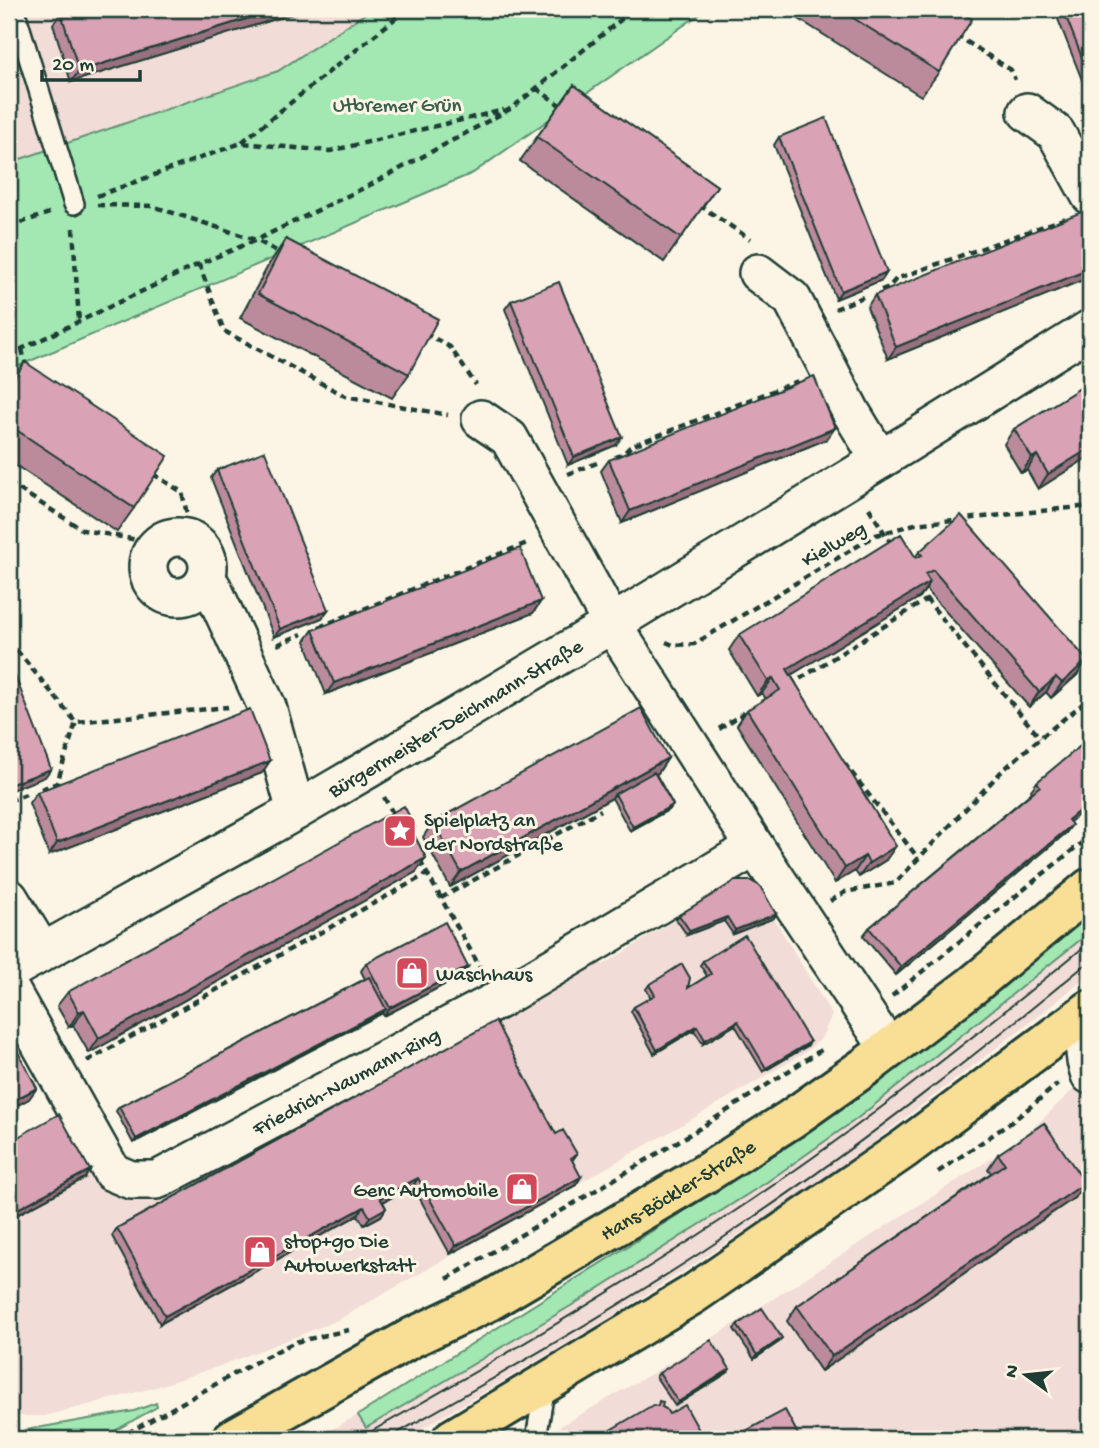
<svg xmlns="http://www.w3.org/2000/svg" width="1099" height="1448" font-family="'Gochi Hand',sans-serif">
  <rect width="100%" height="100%" fill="#fcf5e5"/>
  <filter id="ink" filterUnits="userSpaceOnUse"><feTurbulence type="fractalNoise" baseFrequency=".0143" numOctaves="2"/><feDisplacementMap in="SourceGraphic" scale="14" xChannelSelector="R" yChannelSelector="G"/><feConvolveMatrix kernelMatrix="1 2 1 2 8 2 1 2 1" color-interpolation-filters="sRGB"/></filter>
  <g filter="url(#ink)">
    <path fill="#f2dcd7" d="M9,9H372L278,71L9,163Z
      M726,888L757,890L832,1015L821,1039L803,1054L687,1122L336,1321L220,1366L153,1388L45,1416H17L9,1414V1146L156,1180L587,939L603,965Z
      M1090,932V974L1056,1002L843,1166L696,1263L603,1322L404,1439H315L358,1415L366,1428L579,1301L767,1182L858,1118Z
      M1090,1073V1439H538L706,1342L1023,1138Z"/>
    <path fill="#a3e7b3" stroke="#619274" stroke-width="2" d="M372,9H707L473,173L9,370V163L278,71Z
      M1090,910V932L858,1118L767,1182L579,1301L366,1428L358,1415L692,1206L805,1132Z
      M156,1403L157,1407L100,1439H29L26,1437L25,1430L134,1411Z"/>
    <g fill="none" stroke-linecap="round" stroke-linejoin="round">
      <defs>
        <path id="lane" d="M14,9L74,204
          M536,1439L545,1385"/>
        <g id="street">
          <path d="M1027,112L1056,133L1090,195"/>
          <path d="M758,273L792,299L851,412L880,460"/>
          <circle cx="178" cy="567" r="30"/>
          <path d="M205,581L212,587L267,707L296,811"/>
          <path d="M755,847L889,1049"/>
          <path d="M9,898L42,952"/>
          <path id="s1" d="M9,971L296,811L368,769L612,624L906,444L1090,329"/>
          <path id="s2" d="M9,988L112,1172L131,1180H157L498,1000L755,847L612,624L509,438L481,419"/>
          <path d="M1081,1017L1086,1061L1090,1075"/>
        </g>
        <g id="primary">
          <path id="s3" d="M232,1439L413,1337L489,1301L711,1170L791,1119L869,1064L973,985L1090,888"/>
          <path d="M452,1439L692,1295L904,1149L1090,1010"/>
        </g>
      </defs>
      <use href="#lane" stroke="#1f3d34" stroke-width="24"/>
      <use href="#street" stroke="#1f3d34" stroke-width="42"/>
      <use href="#primary" stroke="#1f3d34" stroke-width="44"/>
      <path stroke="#1f3d34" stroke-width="4.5" stroke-dasharray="7 5" stroke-linecap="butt" d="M956,35L1011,70L1015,80
        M536,88L564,108
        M242,142L407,9
        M97,196L241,143L330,151L504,110
        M97,205L152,206L256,240L282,254
        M699,205L750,239
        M9,227L52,212
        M73,228L79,322
        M199,264L224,331L345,396L448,415
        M881,290L889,287L896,279L1066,218
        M835,309L863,297
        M425,333L450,347L476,385
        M22,349L26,366
        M9,355L199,264L256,240L372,184L512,108L634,9
        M615,457L623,454L631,446L798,381
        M153,474L182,492L187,514L181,536
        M568,474L597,463
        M9,483L83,530L138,540L152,551
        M869,508L892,545
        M918,589L1040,738
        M319,627L527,543
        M9,641L76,722L228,707
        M666,642L673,645L694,644L876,535L915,524L1090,506
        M277,645L302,634
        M790,685L926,600
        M719,729L750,709
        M844,763L918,858
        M41,789L57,783L76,722
        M384,797L395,817
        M9,801L26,794
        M420,861L481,969
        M441,898L601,810
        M830,901L845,892L895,883L1001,772L1040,738L1090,698
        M892,996L1090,836
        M87,1061L427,874
        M938,1172L1013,1121L1058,1084
        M447,1279L697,1130L824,1048
        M117,1439L261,1359L295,1342L349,1330"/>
      <use href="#lane" stroke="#fcf5e5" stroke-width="19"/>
      <use href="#street" stroke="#fcf5e5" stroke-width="37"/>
      <use href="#primary" stroke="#f9df96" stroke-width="38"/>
      <path stroke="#1f3d34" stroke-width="2" d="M358,1439C486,1367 612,1293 735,1211C859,1129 975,1036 1090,942
        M387,1439C508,1370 630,1302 745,1223C865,1142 978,1053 1090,961"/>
    </g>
    <path fill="#bb8b9c" stroke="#1f3d34" stroke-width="2" d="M308,9L71,82L53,24L61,13Z
      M783,9H955L939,72L921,96Z
      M1054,9H1090V100Z
      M574,85L717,186L664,262L520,161Z
      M779,137L887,272L882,280L836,299L774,145Z
      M1090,226V277L888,359L867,307L875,295Z
      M286,239L409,374L392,398L240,318L269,264Z
      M511,301L616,445L568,465L505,309Z
      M25,362L134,508L117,532L9,461V385Z
      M1090,382V456L1038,489L1027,470L1021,473L1004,444L1014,429Z
      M827,439L622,523L601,471L609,460Z
      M217,470L328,610L322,618L274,637L211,478Z
      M919,552L1087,660L1077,675L1051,698L1046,692L1029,707L926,589L920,597L791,675L886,860L859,877L855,871L835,883L737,725L747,710L766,699L762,693L757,696L729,650L739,635L915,557Z
      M541,601L533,613L326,694L305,641L313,630Z
      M668,758L658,773L656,774L673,805L670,809L630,831L612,798L450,887L423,837L433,822Z
      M262,773L49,855L29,803L37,792Z
      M1037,782L1070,822L1066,833L896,975L863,936L869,928L1032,792L1031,790Z
      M412,831L426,858L416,872L89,1053L73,1025L69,1027L57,1006L68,992Z
      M679,915L774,918L733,934L724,921L687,935L676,919Z
      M703,961L810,1042L807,1046L763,1072L735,1025L703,1044L694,1030L654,1054L631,1011L634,1007L651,998L646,989L649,985L688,988L707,976L700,965Z
      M366,963L463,975L384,1016L382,1013L133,1143L116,1111L119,1107L365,979L361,971Z
      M556,1134L577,1154L572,1161L576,1185L450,1254L413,1186L383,1202L386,1208L381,1216L364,1225L358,1215L160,1324L112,1236L117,1228Z
      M9,1142L85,1178L9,1219Z
      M998,1154L1074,1198L821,1371L787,1321L797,1306L991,1173L988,1169Z
      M737,1325L779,1342L754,1359L734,1329Z
      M659,1373H727L675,1406L656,1377Z"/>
    <path fill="#98717f" stroke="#1f3d34" stroke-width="2" d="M278,9H308L71,82L79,71Z
      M1090,269V277L888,359L896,347Z
      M887,272L882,280L836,299L841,291Z
      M835,428L827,439L622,523L630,511Z
      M622,437L616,445L568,465L574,457Z
      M1090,448V456L1038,489L1048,474Z
      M1037,455L1027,470L1021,473L1032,458Z
      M930,582L920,597L776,684L787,669Z
      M541,601L533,613L326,694L334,683Z
      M328,610L322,618L274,637L280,629Z
      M1087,660L1077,675L1051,698L1062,683Z
      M1056,677L1046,692L1029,707L1039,692Z
      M773,678L762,693L757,696L768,681Z
      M668,758L658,773L616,796L615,794L612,798L450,887L461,872Z
      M270,761L262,773L49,855L57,843Z
      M51,769L45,777L9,791V785Z
      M1090,802V805L1063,828L1068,820Z
      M673,805L670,809L630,831L633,827Z
      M1072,825L1066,833L896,975L901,967Z
      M896,846L886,860L859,877L869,863Z
      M865,856L855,871L835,883L845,868Z
      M426,858L416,872L89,1053L99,1038Z
      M776,914L774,918L733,934L735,930Z
      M727,917L724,921L687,935L690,931Z
      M468,967L463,975L384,1016L390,1008Z
      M386,1009L383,1013L133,1143L136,1139Z
      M84,1010L73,1025L69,1027L79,1012Z
      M738,1021L735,1025L703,1044L705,1040Z
      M697,1026L694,1030L654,1054L657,1050Z
      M810,1042L807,1046L763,1072L766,1068Z
      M37,1088L29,1099L9,1110V1103Z
      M90,1170L85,1178L9,1219L14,1211Z
      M581,1177L576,1185L450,1254L456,1246Z
      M418,1178L413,1186L375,1206L380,1198Z
      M1085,1183L1074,1198L821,1371L832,1356Z
      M364,1207L358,1215L160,1324L165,1316Z
      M386,1208L381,1216L364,1225L370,1217Z
      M782,1338L779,1342L754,1359L757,1355Z
      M730,1369L727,1373L675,1406L678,1402Z"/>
    <path fill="#d9a2b5" stroke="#1f3d34" stroke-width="2" d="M74,9H278L79,71L61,13Z
      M839,9H955L972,19L939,72Z
      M1063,9H1090V78Z
      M574,85L717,186L681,238L537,137Z
      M826,118L887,272L841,291L779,137Z
      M1084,211L1090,226V269L896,347L875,295Z
      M286,239L438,319L409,374L258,294Z
      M559,282L622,437L574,457L511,301Z
      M25,362L168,456L134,508L9,425V387Z
      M814,376L835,428L630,511L609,460Z
      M1090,382V448L1048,474L1037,455L1032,458L1014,429Z
      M265,451L328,610L280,629L217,470Z
      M961,515L1087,660L1062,683L1056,677L1039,692L933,570L925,574L930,582L787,669L896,846L869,863L865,856L845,868L747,710L780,690L773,678L768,681L739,635L901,534L916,558L922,555L919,552Z
      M520,548L541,601L334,683L313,630Z
      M9,660L51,769L9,785Z
      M641,708L668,758L461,872L433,822Z
      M250,709L270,761L57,843L37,792Z
      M1090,738V802L1068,820L1072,825L901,967L869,928L1040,786L1037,782Z
      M654,772L673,805L633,827L615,794Z
      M404,806L415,827L411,829L426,858L99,1038L84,1010L79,1012L68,992Z
      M735,881H751L760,886L776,914L735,930L727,917L690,931L679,915Z
      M445,922L468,967L390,1008L366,963Z
      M745,935L810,1042L766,1068L738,1021L705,1040L697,1026L657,1050L634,1007L655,995L649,985L682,964L690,978L688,988L711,974L703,961Z
      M369,977L386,1009L136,1139L119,1107Z
      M495,1021L556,1134L563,1130L577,1154L571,1158L581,1177L456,1246L418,1178L380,1198L386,1208L370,1217L364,1207L165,1316L117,1228Z
      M9,1035L37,1088L9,1103Z
      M59,1114L90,1170L14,1211L9,1201V1142Z
      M1044,1123L1085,1183L832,1356L797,1306L1005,1164L998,1154Z
      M762,1308L782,1338L757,1355L737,1325Z
      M711,1340L730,1369L678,1402L659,1373Z
      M659,1401L663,1402L662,1407L666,1409L669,1414L685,1405L704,1439H595L653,1405L658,1406Z
      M785,1410L800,1438L798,1439H731Z"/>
  </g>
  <defs>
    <symbol id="sight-square" viewBox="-11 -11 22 22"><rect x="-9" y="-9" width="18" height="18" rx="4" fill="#d1495b" stroke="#fcf5e5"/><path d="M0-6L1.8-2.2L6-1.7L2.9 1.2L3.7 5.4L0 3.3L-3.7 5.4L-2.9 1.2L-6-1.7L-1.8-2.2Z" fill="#fff"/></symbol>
    <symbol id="shop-square" viewBox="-11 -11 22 22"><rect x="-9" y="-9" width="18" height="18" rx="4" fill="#d1495b" stroke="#fcf5e5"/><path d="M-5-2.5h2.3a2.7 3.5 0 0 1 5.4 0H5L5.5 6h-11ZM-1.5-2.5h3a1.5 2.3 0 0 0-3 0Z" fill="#fff"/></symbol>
  </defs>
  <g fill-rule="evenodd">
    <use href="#sight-square" x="381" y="812" width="38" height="38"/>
    <use href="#shop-square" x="393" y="954" width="38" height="38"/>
    <use href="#shop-square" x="503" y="1170" width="38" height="38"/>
    <use href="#shop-square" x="241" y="1233" width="38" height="38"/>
  </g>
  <g text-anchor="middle" stroke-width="6" stroke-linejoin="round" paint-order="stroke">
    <g font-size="21" fill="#395f4d" stroke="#fcf5e5">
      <text x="397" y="111">Utbremer Grün</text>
    </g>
    <g font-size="21" fill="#1f3d34" stroke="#fcf5e5">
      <text transform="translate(833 543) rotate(-30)" y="7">Kielweg</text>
      <text dy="7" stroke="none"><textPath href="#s1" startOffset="513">Bürgermeister-Deichmann-Straße</textPath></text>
      <text dy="7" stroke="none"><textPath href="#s2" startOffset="471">Friedrich-Naumann-Ring</textPath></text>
      <text dy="7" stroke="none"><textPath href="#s3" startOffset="511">Hans-Böckler-Straße</textPath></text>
    </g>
    <g font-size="21" fill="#1f3d34" stroke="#fcf5e5" text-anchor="start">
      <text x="424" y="826">Spielplatz an<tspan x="424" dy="24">der Nordstraße</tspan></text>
      <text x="436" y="980">Waschhaus</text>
      <text x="498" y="1196" text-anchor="end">Genc Automobile</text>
      <text x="284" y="1247">stop+go Die<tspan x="284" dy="24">Autowerkstatt</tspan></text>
    </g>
  </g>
  <rect width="1099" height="1448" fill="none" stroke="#fcf5e5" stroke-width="35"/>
  <rect x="18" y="18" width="1064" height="1413" fill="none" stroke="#1f3d34" stroke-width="2.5" filter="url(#ink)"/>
  <g transform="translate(1026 1375) rotate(285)" stroke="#fcf5e5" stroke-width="5" paint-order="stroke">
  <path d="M0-5L12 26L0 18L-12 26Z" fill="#1f3d34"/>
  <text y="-10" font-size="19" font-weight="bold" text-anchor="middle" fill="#1f3d34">N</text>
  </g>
  <path d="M42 70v10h98v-10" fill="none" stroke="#1f3d34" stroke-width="3.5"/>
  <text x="52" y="70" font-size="21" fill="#1f3d34" stroke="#fcf5e5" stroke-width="5" paint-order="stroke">20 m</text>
</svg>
